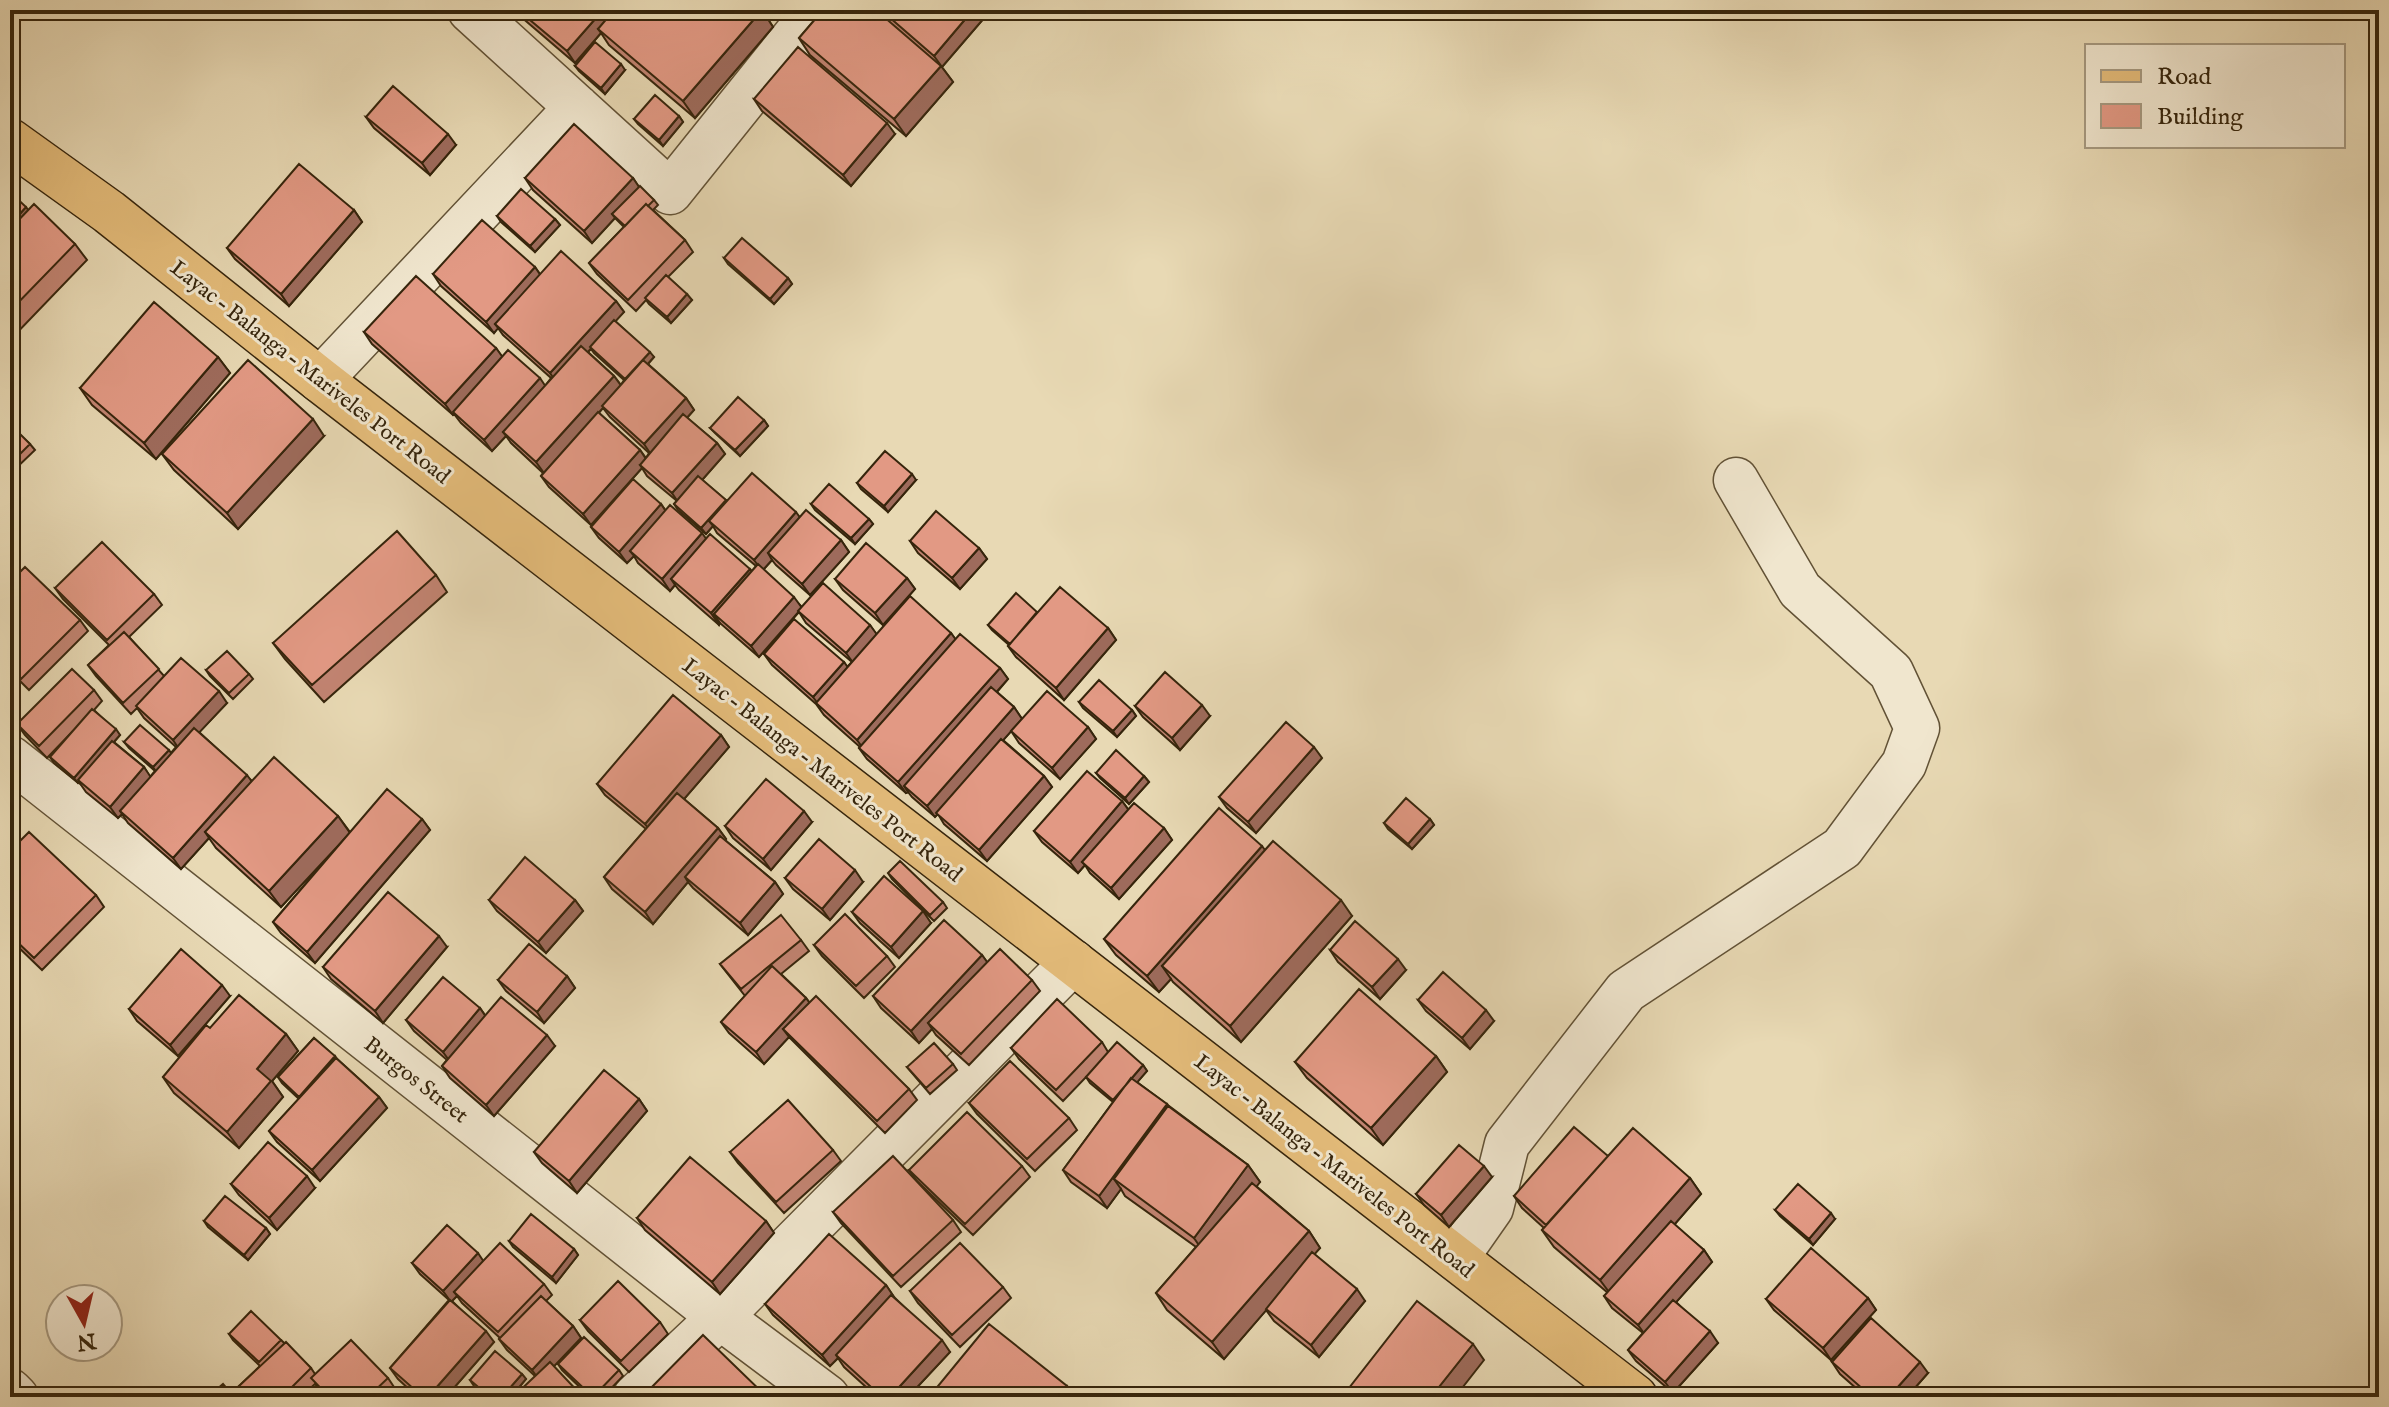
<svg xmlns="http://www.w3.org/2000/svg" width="2389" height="1407" font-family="'IM FELL English',serif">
  <rect width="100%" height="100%" fill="#e8d9b4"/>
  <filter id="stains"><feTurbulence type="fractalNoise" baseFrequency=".0025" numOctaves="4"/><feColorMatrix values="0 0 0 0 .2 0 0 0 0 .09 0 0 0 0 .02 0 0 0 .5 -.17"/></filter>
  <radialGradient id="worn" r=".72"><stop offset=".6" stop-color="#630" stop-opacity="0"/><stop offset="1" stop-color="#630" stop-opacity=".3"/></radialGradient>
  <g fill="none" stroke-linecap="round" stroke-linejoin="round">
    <defs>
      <path id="minor" d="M470,10L670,192L816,10
        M320,380L577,107
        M10,758L720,1317L827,1397
        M1456,1258L1491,1208L1507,1144L1626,991L1842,848L1904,764L1917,728L1891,672L1800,590L1736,480
        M10,1391L16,1397
        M635,1397L720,1317L1073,962"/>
      <path id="major" d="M10,141L109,212L320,380L1635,1397"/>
    </defs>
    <use href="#minor" stroke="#625236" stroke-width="47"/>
    <use href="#major" stroke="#36250c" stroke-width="47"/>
    <use href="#minor" stroke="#f0e6ce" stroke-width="44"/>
    <use href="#major" stroke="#e4bc7a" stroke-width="44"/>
  </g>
  <path fill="#c28472" stroke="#36250c" stroke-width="2" fill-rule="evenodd" d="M513,10H762L773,27L695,118L609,45L601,33L575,63Z
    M823,10H991L942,67L953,82L906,136L810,55L799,38Z
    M575,66L625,70L605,94L579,71Z
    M754,99L895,134L851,186L762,111Z
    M679,116L683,122L663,146L638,124L634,119Z
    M366,117L456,145L430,175L374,128Z
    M525,178H633L639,187L654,200L658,205L653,210L685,240L693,252L668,277L692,300L671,323L649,304L646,300L636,311L597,274L589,263L624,227L615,218L592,243L533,190Z
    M10,192L28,210L75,244L87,260L10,340Z
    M354,210L362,222L289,306L235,259L227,248Z
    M497,216L555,219L560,225L535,252L501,222Z
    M724,258L788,278L792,284L774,304L728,264Z
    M535,267L540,274L616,301L624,312L615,321L654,357L648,364L686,398L694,410L687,418L717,443L725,454L702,480L727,501L800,517L841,540L849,552L810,595L776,565L772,560L763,570L802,607L870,625L876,634L951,633L955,639L1000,668L1008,679L997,692L1014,707L1022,719L1003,740L1044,776L1052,787L987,861L944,824L938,814L935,817L912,797L908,792L906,793L867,759L859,748L860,747L824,715L816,704L772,665L764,654L844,662L847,667L852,662L806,623L799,612L759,657L720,623L719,625L679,590L675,585L670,591L638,563L634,556L627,563L599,538L591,527L661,504L666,511L752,571L756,566L717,533L713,526L706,534L678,510L674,504L677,501L647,476L642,468L591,525L549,487L541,476L543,473L511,443L506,436L492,451L461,423L454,414L453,415L372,344L364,332L496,348L502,357L545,386L551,378L503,335L498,328L494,333L441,286L433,274ZM591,349L594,353L624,380L621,385L614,376L588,352ZM603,408L610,417L649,453L646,458L640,450L599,413Z
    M218,357L230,373L156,459L92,405L80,388Z
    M764,420L768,426L740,456L715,433L710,428Z
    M10,426L30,444L35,450L12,472L10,470Z
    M324,436L238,529L174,470L162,454Z
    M916,480L888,512L861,489L857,483Z
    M811,504L869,519L873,524L855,544L815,510Z
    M910,541L979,548L987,559L960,589L918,553Z
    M436,575L447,592L324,702L285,659L273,643Z
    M907,578L915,589L883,625L843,590L835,579Z
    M10,582L80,620L88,631L29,690L10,671Z
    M55,588L154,594L162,605L129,637L164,676L227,703L199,732L252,781L338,816L350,832L422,819L430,830L315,963L281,933L273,922L347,835L281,907L216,848L209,838L181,869L128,823L122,814L118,818L86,792L79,782L78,783L54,763L50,757L73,731L47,758L25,735L17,724L94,690L102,701L94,710L120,735L114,742L144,767L150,777L155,771L129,748L124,742L171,753L176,747L144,718L137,708L131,714L96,676L88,665L109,645L63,599Z
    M1037,612L1108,628L1116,640L1064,700L1016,657L1008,646L1009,645L992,630L988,625Z
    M206,670L249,674L253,679L233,699L210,676Z
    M1079,702L1132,710L1136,716L1117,737L1083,708Z
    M1135,706L1210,716L1180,750L1143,717Z
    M1088,727L1096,739L1060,779L1019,743L1011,731Z
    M721,735L729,747L684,799L718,828L726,839L725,840L775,882L783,894L748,935L693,888L688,882L653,924L612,889L604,877L646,829L605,795L597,784Z
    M1322,758L1256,833L1227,808L1219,797Z
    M1096,773L1144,776L1149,782L1129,804L1100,778Z
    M1122,801L1128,809L1164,828L1172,840L1119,899L1090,873L1085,865L1078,873L1042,842L1034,831Z
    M1430,819L1434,825L1412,849L1388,829L1384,823Z
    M812,822L771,870L733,838L725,826Z
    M1265,850L1352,916L1241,1042L1173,982L1171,979L1159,992L1116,955L1104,939Z
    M10,851L96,895L104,907L42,970L10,939Z
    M888,873L943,902L947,908L934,921L892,879Z
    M785,878L863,882L830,920L793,889Z
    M489,900H575L583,911L546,953L497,911Z
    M852,912L931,923L899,958L860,923Z
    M801,940L809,951L781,974L806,998L810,1003L909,1089L917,1100L885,1133L789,1037L764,1064L729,1033L721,1022L745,996L720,964Z
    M814,945L887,956L895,967L864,998L822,956Z
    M447,947L383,1023L331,979L323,967Z
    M1330,950L1406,970L1380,999L1338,962Z
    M982,955L987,962L1032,980L1040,991L969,1065L936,1035L932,1029L919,1043L881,1008L873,996Z
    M567,976L575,988L544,1023L506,991L498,980Z
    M230,996L178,1056L137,1021L129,1009Z
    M1418,1000L1494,1021L1470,1049L1426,1011Z
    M480,1008L485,1015L555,1046L494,1116L450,1078L442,1066L447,1060L414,1031L406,1020Z
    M210,1028L286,1034L298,1051L272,1081L283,1097L239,1148L174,1093L163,1077Z
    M314,1038L379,1097L387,1108L320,1181L277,1142L269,1131L299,1099L282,1083L278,1077Z
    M1102,1042L1108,1052L1143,1065L1147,1071L1137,1082L1248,1165L1260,1182L1256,1186L1309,1231L1320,1248L1314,1254L1365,1301L1319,1357L1274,1321L1266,1310L1224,1359L1167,1310L1156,1293L1196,1247L1125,1196L1121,1189L1107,1208L1071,1182L1063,1170L1113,1102L1090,1083L1086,1077L1063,1101L1019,1059L1011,1048Z
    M1436,1056L1447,1072L1383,1145L1307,1078L1295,1062Z
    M953,1064L957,1070L930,1094L907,1067Z
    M639,1099L647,1111L577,1193L542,1163L534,1152Z
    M969,1103L1069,1118L1077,1130L1035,1171L977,1114Z
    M833,1150L841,1161L784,1213L738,1163L730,1152Z
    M1608,1156L1690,1178L1701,1194L1674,1225L1704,1250L1712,1262L1676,1302L1718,1343L1673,1393L1636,1361L1628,1350L1643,1333L1612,1308L1604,1296L1608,1293L1554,1247L1542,1230L1544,1228L1522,1208L1514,1196Z
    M1022,1166L1030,1177L973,1235L917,1181L909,1170Z
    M1492,1177L1449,1227L1424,1205L1416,1194Z
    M231,1184L315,1188L277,1230L239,1195Z
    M1775,1210L1835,1219L1813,1245L1780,1216Z
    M833,1212L953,1220L961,1232L901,1287L841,1223Z
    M637,1218L766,1221L774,1233L720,1294L645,1230Z
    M204,1221L266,1228L270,1234L248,1260L208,1227Z
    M509,1241L574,1249L578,1255L556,1283L513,1247Z
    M483,1261L544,1284L552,1295L546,1301L573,1326L581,1338L554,1366L535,1376L507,1350L499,1339L500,1338L462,1303L457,1296L452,1301L494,1342L446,1397H405L411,1391L398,1379L390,1368L449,1300L420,1274L412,1263Z
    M886,1285L894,1297L950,1352L908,1397H877L844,1367L838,1358L830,1366L773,1315L765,1304Z
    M1003,1287L1011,1298L960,1347L918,1303L910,1291Z
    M1868,1298L1876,1310L1831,1360L1774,1310L1766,1299Z
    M580,1320L660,1322L668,1334L629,1372L588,1331Z
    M229,1334L281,1340L311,1368L315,1374L388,1378L396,1390L388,1397H326L315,1384L301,1397H245L238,1387L260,1366L233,1340Z
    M1832,1362L1928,1373L1907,1397H1866L1840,1374Z
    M558,1364L619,1370L623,1376L603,1397H590L562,1370Z
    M522,1374L526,1379L511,1397H487L474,1386L470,1380Z"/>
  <path fill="#9e6b5c" stroke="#36250c" stroke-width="2" d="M603,10H621L598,29L601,33L575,63L567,51Z
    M762,10L773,27L695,118L683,101Z
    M774,10H785L779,17Z
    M973,10H991L942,67L934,56Z
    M621,64L625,70L605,94L601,88Z
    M941,66L953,82L906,136L894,119Z
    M679,116L683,122L663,146L659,140Z
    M887,123L895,134L851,186L843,175Z
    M448,134L456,145L430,175L422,163Z
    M633,178L641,190L612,214L615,218L592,243L584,231Z
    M26,207L34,218L10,245V225Z
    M354,210L362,222L289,306L281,294Z
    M555,219L560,225L535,252L530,246Z
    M535,267L543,279L495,324L498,328L494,333L486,322Z
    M788,278L792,284L774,304L770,299Z
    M687,294L692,300L671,323L667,317Z
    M616,301L624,312L558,385L550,373Z
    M496,348L504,359L453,415L445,404Z
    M650,352L654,357L629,385L625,379Z
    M218,357L230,373L156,459L144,443Z
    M614,376L622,387L544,473L536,462Z
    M540,378L548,390L503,432L506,436L492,451L484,440Z
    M686,398L694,410L652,456L644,444Z
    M313,419L324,436L238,529L227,513Z
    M764,420L768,426L740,456L735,450Z
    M717,443L725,454L680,505L672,493Z
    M640,450L648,462L640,465L642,468L591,525L583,514Z
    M912,474L916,480L888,512L884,506Z
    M726,500L709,521L713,526L706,534L701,528Z
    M661,504L669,516L630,551L634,556L627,563L619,552Z
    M796,512L804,523L768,553L772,560L762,571L754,560Z
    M869,519L873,524L855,544L851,538Z
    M702,533L710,544L671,579L675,585L670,591L662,579Z
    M841,540L849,552L810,595L802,584Z
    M979,548L987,559L960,589L952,578Z
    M750,569L758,580L714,614L720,623L719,625L711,613Z
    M907,578L915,589L883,625L875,613Z
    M794,597L802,608L759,657L751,646Z
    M870,625L878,636L854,664L846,653Z
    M1108,628L1116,640L1064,700L1056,688Z
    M951,633L959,644L865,751L857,740Z
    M844,662L852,673L821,708L813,697Z
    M1000,668L1008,679L909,790L904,786L908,792L906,793L898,782Z
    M219,691L227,703L181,752L173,740Z
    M1202,705L1210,716L1180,750L1172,738Z
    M1014,707L1022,719L935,817L927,806Z
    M1132,710L1136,716L1117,737L1113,731Z
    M1088,727L1096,739L1060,779L1052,768Z
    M116,729L120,735L78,783L74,778Z
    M721,735L729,747L653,835L645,824Z
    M1314,747L1322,758L1256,833L1248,822Z
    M169,750L173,756L157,773L153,767Z
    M144,767L152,779L120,811L122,814L118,818L110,807Z
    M247,775L255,786L205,832L209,838L181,869L173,858Z
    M1044,776L1052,787L987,861L979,850Z
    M1144,776L1149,782L1129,804L1125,798Z
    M1122,801L1130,812L1082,862L1085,865L1078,873L1070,862Z
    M804,811L812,822L771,870L763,859Z
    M338,816L350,833L281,907L269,891Z
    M422,819L430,830L315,963L307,952Z
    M1430,819L1434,825L1412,849L1408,844Z
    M718,828L726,839L690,881L685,877L688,882L653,924L645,912Z
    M1164,828L1172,840L1119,899L1111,888Z
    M1262,846L1274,862L1162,966L1171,979L1159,992L1147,976Z
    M855,870L863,882L830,920L822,909Z
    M775,882L783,894L748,935L740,923Z
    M575,900L583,911L546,953L538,942Z
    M1341,900L1352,916L1241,1042L1230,1026Z
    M923,911L931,923L899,958L891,947Z
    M439,936L447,947L383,1023L375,1011Z
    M982,955L990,966L928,1023L932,1029L919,1043L911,1031Z
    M1398,959L1406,970L1380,999L1372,987Z
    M567,976L575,988L544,1023L537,1012Z
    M222,985L230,996L178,1056L170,1045Z
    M806,998L814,1009L783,1029L789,1037L764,1064L756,1052Z
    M480,1008L488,1020L451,1063L443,1052Z
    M1486,1010L1494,1021L1470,1049L1462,1038Z
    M286,1034L298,1051L272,1081L283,1097L239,1148L227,1132L257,1069Z
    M547,1035L555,1046L494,1116L486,1105Z
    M335,1056L339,1062L303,1103L299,1097Z
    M1436,1056L1447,1072L1383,1145L1371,1128Z
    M1143,1065L1147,1071L1117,1106L1113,1100Z
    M379,1097L387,1108L320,1181L312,1170Z
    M639,1099L647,1111L577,1193L569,1181Z
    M1167,1104L1175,1115L1114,1179L1121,1189L1107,1208L1099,1196Z
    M1248,1165L1260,1182L1205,1254L1194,1238Z
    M1484,1166L1492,1177L1449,1227L1441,1215Z
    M307,1176L315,1188L277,1230L269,1218Z
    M1690,1178L1701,1194L1612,1296L1600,1280Z
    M1831,1213L1835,1219L1813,1245L1809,1239Z
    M766,1221L774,1233L720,1294L712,1282Z
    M266,1228L270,1234L248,1260L244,1255Z
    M1309,1231L1320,1248L1224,1359L1212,1342Z
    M574,1249L578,1255L556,1283L552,1277Z
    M1704,1250L1712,1262L1646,1336L1638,1325Z
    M478,1253L486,1265L454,1292L457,1296L451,1302L443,1291Z
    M886,1285L894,1297L838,1358L836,1355L838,1358L830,1366L822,1355Z
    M1357,1289L1365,1301L1319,1357L1311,1345Z
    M1868,1298L1876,1310L1831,1360L1823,1348Z
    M573,1326L581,1338L540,1381L532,1370Z
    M486,1331L494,1342L446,1397H428Z
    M1710,1331L1718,1343L1673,1393L1665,1382Z
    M942,1340L950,1352L908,1397H890Z
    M1473,1344L1484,1360L1455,1397H1431Z
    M1920,1362L1928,1373L1907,1397H1889Z
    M522,1374L526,1379L511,1397H502Z
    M1067,1386L1074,1397H1058Z"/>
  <path fill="#e29984" stroke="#36250c" stroke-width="2" d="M518,10H603L567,51Z
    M614,10H762L683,101L598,29Z
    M823,10H876L941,66L894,119L799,38Z
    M881,10H973L934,56Z
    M595,42L621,64L601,88L575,66Z
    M798,47L887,123L843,175L754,99Z
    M393,86L448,134L422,163L366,117Z
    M655,95L679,116L659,140L634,119Z
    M574,124L633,178L584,231L525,178Z
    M299,164L354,210L281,294L227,248Z
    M640,186L654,200L648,206L646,204L625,226L612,214Z
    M521,189L555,219L530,246L497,216Z
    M10,192L26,207L10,225Z
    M34,204L75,244L10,311V229Z
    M646,204L685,240L628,300L589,263Z
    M482,220L535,267L486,322L433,274Z
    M742,238L788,278L770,299L724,258Z
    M561,251L616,301L550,373L495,324Z
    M666,275L687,294L667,317L645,298Z
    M416,276L496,348L445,404L364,332Z
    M154,302L218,357L144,443L80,388Z
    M614,320L650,352L625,379L590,347Z
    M581,346L614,376L536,462L503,432Z
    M508,350L540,378L484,440L453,412Z
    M248,360L313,419L227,513L162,454Z
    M643,360L686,398L644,444L602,406Z
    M738,397L764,420L735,450L710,428Z
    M598,412L640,450L583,514L541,476Z
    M683,414L717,443L672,493L640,465Z
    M11,425L30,444L10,464V426Z
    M885,451L912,474L884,506L857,483Z
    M752,473L796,512L754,560L709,521Z
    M698,476L726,500L701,528L674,504Z
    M633,479L661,504L619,552L591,527Z
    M829,484L869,519L851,538L811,504Z
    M670,505L702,533L662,579L630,551Z
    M806,510L841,540L802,584L768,553Z
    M936,511L979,548L952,578L910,541Z
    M397,531L436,575L312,685L273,643Z
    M710,534L750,569L711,613L671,579Z
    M102,542L154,594L107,640L55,588Z
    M866,543L907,578L875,613L835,579Z
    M758,564L794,597L751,646L714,614Z
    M25,567L80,620L21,679L10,668V582Z
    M823,583L870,625L846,653L798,611Z
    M1060,587L1108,628L1056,688L1008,646Z
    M1016,593L1037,612L1010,644L988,625Z
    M910,596L951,633L857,740L816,703Z
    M794,619L844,662L813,697L764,654Z
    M124,632L159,669L123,703L88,665Z
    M960,634L1000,668L898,782L859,748Z
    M227,651L249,674L229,693L206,670Z
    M181,658L219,691L173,740L136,706Z
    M72,669L94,690L39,746L17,724Z
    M1165,672L1202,705L1172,738L1135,706Z
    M1099,680L1132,710L1113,731L1079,702Z
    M991,687L1014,707L927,806L904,786Z
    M1047,691L1088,727L1052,768L1011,731Z
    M673,695L721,735L645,824L597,784Z
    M92,709L116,729L74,778L50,757Z
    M1286,722L1314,747L1248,822L1219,797Z
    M140,725L169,750L153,767L124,742Z
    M194,728L247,775L173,858L120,811Z
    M1001,739L1044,776L979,850L936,813Z
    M112,741L144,767L110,807L78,780Z
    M1116,750L1144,776L1125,798L1096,773Z
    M274,757L338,816L269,891L205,832Z
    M1087,771L1122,801L1070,862L1034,831Z
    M766,779L804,811L763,859L725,826Z
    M387,789L422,819L307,952L273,922Z
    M677,793L718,828L645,912L604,877Z
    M1406,798L1430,819L1408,844L1384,823Z
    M1134,803L1164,828L1111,888L1082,862Z
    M1219,808L1262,846L1147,976L1104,939Z
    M29,832L96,895L34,958L10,935V851Z
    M720,836L775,882L740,923L685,877Z
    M819,839L855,870L822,909L785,878Z
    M1273,841L1341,900L1230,1026L1162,966Z
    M525,857L575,900L538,942L489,900Z
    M900,861L943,902L930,915L888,873Z
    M884,876L923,911L891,947L852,912Z
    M388,892L439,936L375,1011L323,967Z
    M845,914L887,956L856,986L814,945Z
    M781,915L801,940L741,989L720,964Z
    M944,920L982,955L911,1031L873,996Z
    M1355,921L1398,959L1372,987L1330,950Z
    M529,944L567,976L537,1012L498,980Z
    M181,949L222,985L170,1045L129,1009Z
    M1000,949L1032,980L961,1054L928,1023Z
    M772,966L806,998L756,1052L721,1022Z
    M1443,972L1486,1010L1462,1038L1418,1000Z
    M443,977L480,1008L443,1052L406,1020Z
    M1359,989L1436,1056L1371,1128L1295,1062Z
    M239,995L286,1034L257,1069L271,1081L227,1132L163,1077L206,1025L210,1028Z
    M816,996L909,1089L877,1121L783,1029Z
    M501,997L547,1035L486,1105L442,1066Z
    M1057,999L1102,1042L1056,1090L1011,1048Z
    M314,1038L335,1056L299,1097L278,1077Z
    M1117,1042L1143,1065L1113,1100L1086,1077Z
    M934,1043L953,1064L926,1088L907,1067Z
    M336,1058L379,1097L312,1170L269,1131Z
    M1010,1061L1069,1118L1027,1159L969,1103Z
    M604,1070L639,1099L569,1181L534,1152Z
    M1131,1078L1167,1104L1099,1196L1063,1170Z
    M788,1100L833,1150L776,1202L730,1152Z
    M1168,1106L1248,1165L1194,1238L1114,1179Z
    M967,1112L1022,1166L965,1224L909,1170Z
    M1574,1127L1608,1156L1546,1225L1514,1196Z
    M1633,1128L1690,1178L1600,1280L1542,1230Z
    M268,1142L307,1176L269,1218L231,1184Z
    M1459,1145L1484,1166L1441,1215L1416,1194Z
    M893,1156L953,1220L893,1276L833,1212Z
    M690,1157L766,1221L712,1282L637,1218Z
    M1252,1183L1309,1231L1212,1342L1156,1293Z
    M1798,1184L1831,1213L1809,1239L1775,1210Z
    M225,1196L266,1228L244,1255L204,1221Z
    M531,1214L574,1249L552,1277L509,1241Z
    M1671,1221L1704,1250L1638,1325L1604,1296Z
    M447,1225L478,1253L443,1291L412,1263Z
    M829,1234L886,1285L822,1355L765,1304Z
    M500,1243L544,1284L498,1332L454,1292Z
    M960,1243L1003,1287L952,1335L910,1291Z
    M1811,1248L1868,1298L1823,1348L1766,1299Z
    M1312,1252L1357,1289L1311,1345L1266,1309Z
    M618,1281L660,1322L621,1361L580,1320Z
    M891,1295L942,1340L890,1397H882L836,1355Z
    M541,1296L573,1326L532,1370L499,1339Z
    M450,1300L486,1331L428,1397H423L390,1368Z
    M1673,1300L1710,1331L1665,1382L1628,1350Z
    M1417,1301L1473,1344L1431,1397H1342Z
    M251,1311L281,1340L259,1362L229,1334Z
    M1871,1318L1920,1362L1889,1397H1872L1832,1362Z
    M989,1324L1067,1386L1058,1397H929Z
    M703,1335L767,1397H642Z
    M584,1337L619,1370L593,1397L558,1364Z
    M351,1340L388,1378L368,1397H329L311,1378Z
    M286,1342L311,1368L282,1397H248L238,1387Z
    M495,1351L522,1374L502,1397H490L470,1380Z
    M550,1362L583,1397H513Z
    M223,1384L234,1397H208Z
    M412,1390L419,1397H405Z"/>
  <g text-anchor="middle" stroke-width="6" stroke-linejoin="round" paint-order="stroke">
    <g font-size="22" fill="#36250c" stroke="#f0e6ce">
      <text transform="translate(311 371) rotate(38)" y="8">Layac – Balanga – Mariveles Port Road</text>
      <text transform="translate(823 769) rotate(38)" y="8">Layac – Balanga – Mariveles Port Road</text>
      <text transform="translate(417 1079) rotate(38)" y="8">Burgos Street</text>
      <text transform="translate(1335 1165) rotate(38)" y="8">Layac – Balanga – Mariveles Port Road</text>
    </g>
  </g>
  <rect width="2389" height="1407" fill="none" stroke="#e8d9b4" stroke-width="40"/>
  <rect x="12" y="12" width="2365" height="1383" fill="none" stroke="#36250c" stroke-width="4"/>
  <rect x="20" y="20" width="2349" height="1367" fill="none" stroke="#36250c" stroke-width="2"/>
  <rect x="2085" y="44" width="260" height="104" fill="#f0e6ce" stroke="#a69980" stroke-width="2"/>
  <rect x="2101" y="70" width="40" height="12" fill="#e4bc7a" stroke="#a69980" stroke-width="2"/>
  <text x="2157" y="84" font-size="24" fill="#36250c">Road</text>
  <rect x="2101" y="104" width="40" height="24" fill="#e29984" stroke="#a69980" stroke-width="2"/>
  <text x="2157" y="124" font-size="24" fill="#36250c">Building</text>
  <g transform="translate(84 1323) rotate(172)"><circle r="38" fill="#f0e6ce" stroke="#a69980" stroke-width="2"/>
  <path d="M0-6L14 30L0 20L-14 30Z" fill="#8f2418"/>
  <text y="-12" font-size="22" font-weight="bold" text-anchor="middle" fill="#36250c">N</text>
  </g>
  <rect width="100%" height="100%" filter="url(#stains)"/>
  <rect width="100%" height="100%" fill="url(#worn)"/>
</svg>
